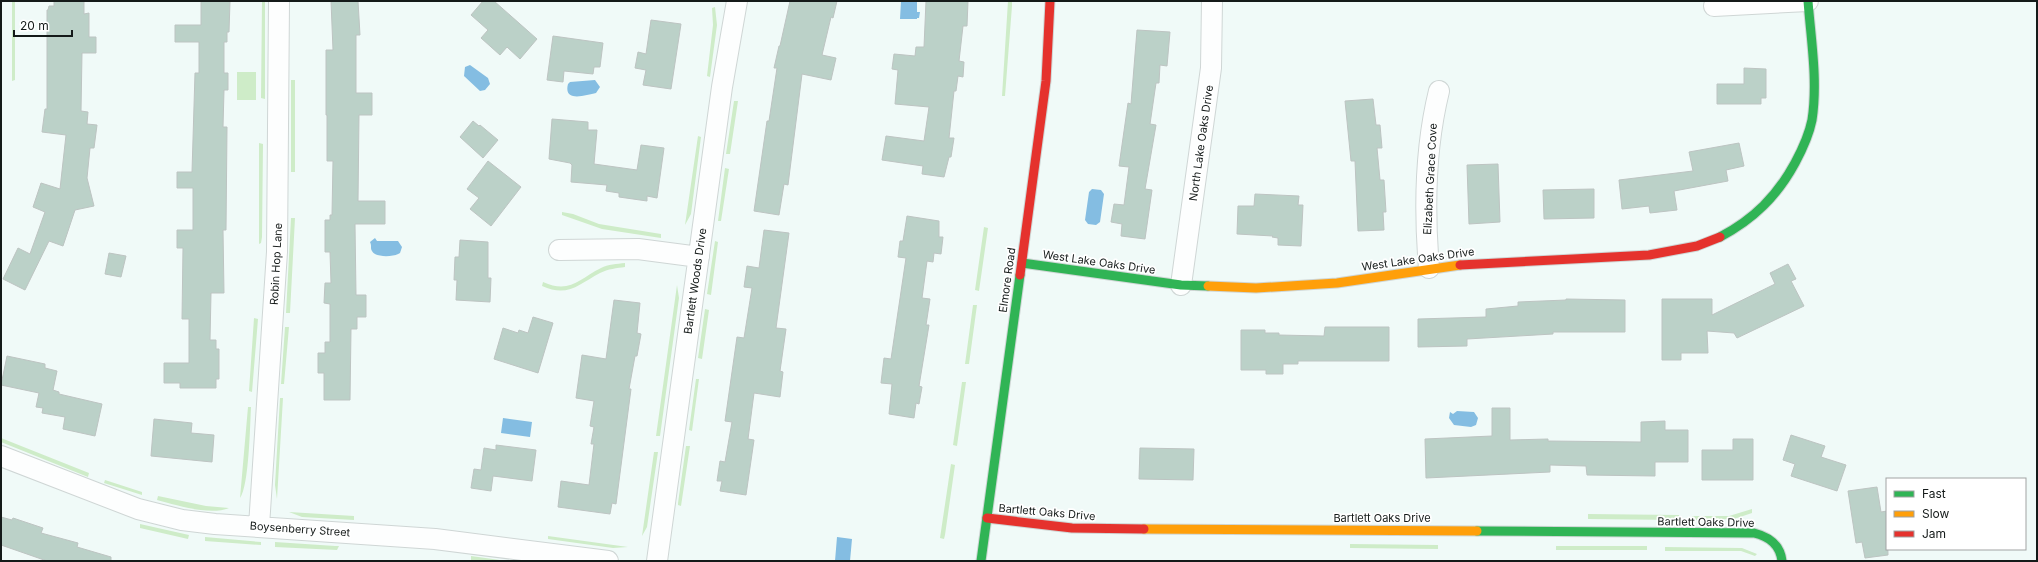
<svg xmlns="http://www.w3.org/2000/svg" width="2038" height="562" font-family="Inter,sans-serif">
  <rect width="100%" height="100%" fill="#f0faf8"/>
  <path fill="#ceecc8" d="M12,1H15V80L12,81Z
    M262,1H265V99L261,98Z
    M1008,1H1012V6L1005,96H1002Z
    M715,7L717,25L710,77L707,76L713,25L712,8Z
    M237,72H256V100H237Z
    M291,80H295V172H291Z
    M734,101H738L730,154H726Z
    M698,136L701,137L691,214L685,225Z
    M259,143L263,144L262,237L261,243L259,244Z
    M725,168L729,169L721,221H718Z
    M562,212L573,214L599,224L661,234V238L602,229L562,215Z
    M291,218H295L290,313H286Z
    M984,227L988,228L979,291L975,290Z
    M715,241L718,242L711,295L707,294Z
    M625,263V267C617,268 608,269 600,273C579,284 568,298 542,286L543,282C570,294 579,279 601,268C608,264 617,264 625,263Z
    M677,285L679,298L660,436H656Z
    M973,305H977L969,364H965Z
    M705,309L709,310L702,359L698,358Z
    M254,318L258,319L252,392L249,391Z
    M285,327H289L284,384H281Z
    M696,379H699L692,431L689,430Z
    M962,382H966L957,446L953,445Z
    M280,398H283L277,499L275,485Z
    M248,407H251C250,426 249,486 240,498Z
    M1,438L89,473L88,477L1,442Z
    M686,446H690L681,506L678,505V503Z
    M654,452H658L647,527L642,536Z
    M951,464L955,465L945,535L944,539L940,538Z
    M105,480L142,492V495L104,483Z
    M158,496L206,506L229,508C210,516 176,505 157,500Z
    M1752,509V513L1734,519L1692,520V516H1729Z
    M289,512L354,516V520L302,517Z
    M1588,514L1679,515L1680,520L1588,519Z
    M140,524L189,535L188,539L140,528Z
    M548,536L628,547L613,548L548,539Z
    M205,537L261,542V545L205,541Z
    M275,542L335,546H339L337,550L275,547Z
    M1350,544L1438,545V549L1350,548Z
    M1556,546H1647V550H1556Z
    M1665,547L1742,548L1757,554L1755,556L1741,551H1665Z
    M471,556L507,561L471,560Z"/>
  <path fill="#84bde2" d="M901,1H917V12H920L919,18H917V19H900Z
    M470,65L488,78L490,84L485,90L480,91L464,76L465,67Z
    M595,80L600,87L596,93C586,95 563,103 568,84L570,82Z
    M1092,189L1101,190L1104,194L1100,222L1096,225L1088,224L1085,220L1089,192Z
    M375,238L377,241H398L402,247L400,253C395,257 375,258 372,251C370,248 372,246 370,242Z
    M1457,411L1474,412L1478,418L1476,425L1471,427L1454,425L1449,418L1450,412L1453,414Z
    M503,418L532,422L530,437L501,433Z
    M837,537L852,539L850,561H835Z"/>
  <path fill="#bbd1c8" stroke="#bdc4c2" d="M54,1H84V14L89,13V37H96V53H82L81,111L88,112L87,124L97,125L94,148H90L87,178L94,206L75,210L63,246L49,241L25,290L3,279L18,248L30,254L45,212L33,207L41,183L60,189L66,135L42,132L45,109H47V10H48L49,6H54Z
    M201,1H230L229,32H227V42H224V73H228V90H224L223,127H227L226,230H223L224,293H211L210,340H216V349H219V379H216V388H180V383H164V363H189V319H182L183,248H177V230H193V188H177V172H192L195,73H199V42H175V25H201Z
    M331,1H358L360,35H356V93H372V115H359L358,201H385V224H355L356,295H366V317H357V329H351L350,400H324V373H318V353H325V342H330V304L324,303L325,283H331L330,252H325V220H330V215H332L333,161H327V115H326V50H333Z
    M483,1H494L537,39L520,59L507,47L500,55L481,38L488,30L471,15Z
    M790,1H837L833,18L831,17L822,55L836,58L831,80L802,74L788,185L784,184L779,215L754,211L767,121H769L777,68H774L779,46H780Z
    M926,1H968L967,26H963L959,61L964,62L963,77L958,76L956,91H954L949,138H954L951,157H949L944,177L922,174L923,166L882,160L886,136L924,141L929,107L895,104L898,70L892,69L894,54L915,56L916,47H924Z
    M651,20L681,24L671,89L643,85L646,70L635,68L638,52L646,54Z
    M1137,30L1170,32L1167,66L1160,65L1159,83H1156L1150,124L1156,125L1145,189L1152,190L1145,239L1121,236L1122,224L1111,222L1114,204L1124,205L1129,167L1119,166L1128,103L1131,104Z
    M553,36L603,43L600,67H594L593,74L564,71L563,82L547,80Z
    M1744,68L1766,69V98H1761V104H1717V84H1744Z
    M1373,99L1376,125H1380L1382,148H1377L1380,180H1384L1386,212H1383L1384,230L1358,231L1355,161H1351L1345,101Z
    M552,119L588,122V130H597L594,164L637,170L641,145L664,148L657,198L647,196V201L619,197V193L606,191L607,185L571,182L572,165L570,163L549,159Z
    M473,121L479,126L480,125L498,140L483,158L460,137Z
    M1739,143L1744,166L1726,170L1728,181L1674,191L1677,210L1650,213L1649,206L1622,209L1619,180L1693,171L1689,152Z
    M488,161L521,187L491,226L470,209L479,198L467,189Z
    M1498,164L1500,222L1469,224L1467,165Z
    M1594,189V218L1544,219L1543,190Z
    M1255,194L1299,196L1298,205H1303L1301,246L1278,245V238L1272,237L1273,236L1237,234L1238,206H1254Z
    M907,216L939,221V237H943L941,254L934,253L933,262L927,261L922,298L930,299L926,325H929L919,386L922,387L919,404L916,403L914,418L889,414L892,384L881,383L884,358L891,359L906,258L898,257L900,241H903Z
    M764,230L789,233L776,328L786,329L780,371L783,372L780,397L754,393L748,439L754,440L746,495L720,491L722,481H717L720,461L725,462L732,422L725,421L737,337L744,338L752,288L744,287L747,266L759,268Z
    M460,240L488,242V278H491L490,302L456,300L457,280H454L455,257H459Z
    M109,253L126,256L121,277L105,274Z
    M1788,264L1796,279L1791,281L1804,306L1737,338L1734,333L1707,331L1708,353H1681V360H1662V299H1712V315L1775,284L1770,273Z
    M1566,299L1625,300V332H1553V334L1467,339V346L1418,347V319L1486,317V309L1518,306V302L1566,300Z
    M614,300L640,303L637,333L641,334L637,356H635L629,389H631L616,504L612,503L610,514L558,507L561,481L589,485L594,444H591L594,427L590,426L594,401L576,398L582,355L606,359Z
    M533,317L553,323L538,373L494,359L503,328L518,333L519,330L528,333Z
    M1325,327H1389V361H1298V364H1283V374H1266V370H1241V330H1265V333H1279V335L1324,336Z
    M7,356L45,364V368L57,371L53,390L59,392V394L102,404L95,436L63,429L65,417L42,413L43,408L36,407L39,393L1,385Z
    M1492,408H1510V440L1548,439V441L1641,442V422L1665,421V430H1688V462H1655V476L1587,475L1586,466L1550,465V472L1426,478L1425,439L1492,436Z
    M154,419L192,423L191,433L214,435L212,462L151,456Z
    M1791,435L1825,446L1821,457L1846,465L1837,491L1791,476L1795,464L1783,460Z
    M1733,439H1753V480H1702V450H1733Z
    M496,445L536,450L532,481L493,476L491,491L471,488L474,469L481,470L484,448L496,450Z
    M1140,448L1194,449L1193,480L1139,479Z
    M1877,487L1881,512L1887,511L1888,555L1865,558L1862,542L1856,543L1848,491Z
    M1,517L12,520L13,518L43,528L41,533L78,543L77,547L111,557V561H47L1,545Z"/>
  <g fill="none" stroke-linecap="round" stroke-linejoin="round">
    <defs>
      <path id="street" d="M1714,6L1808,1
        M559,250L638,249L699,257
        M1429,268C1424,209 1425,148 1439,91
        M1181,285L1211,68L1212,1
        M1,456L138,509L182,520L215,524L435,539L608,561
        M259,526L277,252L279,1
        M657,561L722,87L737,1"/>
      <path id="fast" d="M1720,237C1754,219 1777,196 1795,163C1802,150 1809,135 1812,120C1818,81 1811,40 1808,1
        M1022,263L1181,285L1208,286
        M1477,531L1754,533C1770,537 1780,545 1782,561
        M981,561L1020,275"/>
      <path id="slow" d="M1208,286L1256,288L1337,283L1460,265
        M1144,529L1477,531"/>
      <path id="jam" d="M1460,265L1649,255L1697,246L1720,237
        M1020,275L1046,81L1050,1
        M987,518L1072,528L1144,529"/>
    </defs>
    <use href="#street" stroke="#cfd6d5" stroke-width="22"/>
    <use href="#fast" stroke="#cfd6d5" stroke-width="11"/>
    <use href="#slow" stroke="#cfd6d5" stroke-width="11"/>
    <use href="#jam" stroke="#cfd6d5" stroke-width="11"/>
    <use href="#street" stroke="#fdfefe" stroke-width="20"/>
    <use href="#fast" stroke="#30b455" stroke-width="9"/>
    <use href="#slow" stroke="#ff9f0a" stroke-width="9"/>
    <use href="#jam" stroke="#e5322d" stroke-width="9"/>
  </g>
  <g text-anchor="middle" stroke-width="3.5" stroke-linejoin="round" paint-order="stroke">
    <g font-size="11" fill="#141a19" stroke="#fff">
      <text transform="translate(1201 143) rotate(-82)" y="4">North Lake Oaks Drive</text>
      <text transform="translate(1430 179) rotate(-87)" y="4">Elizabeth Grace Cove</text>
      <text transform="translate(1418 259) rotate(-8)" y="4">West Lake Oaks Drive</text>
      <text transform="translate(1099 262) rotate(8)" y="4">West Lake Oaks Drive</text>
      <text transform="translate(276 264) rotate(-87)" y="4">Robin Hop Lane</text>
      <text transform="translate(1007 280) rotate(-82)" y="4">Elmore Road</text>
      <text transform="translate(695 281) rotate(-82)" y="4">Bartlett Woods Drive</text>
      <text transform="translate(1047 512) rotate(5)" y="4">Bartlett Oaks Drive</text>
      <text x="1382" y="522">Bartlett Oaks Drive</text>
      <text transform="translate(1706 522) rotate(1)" y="4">Bartlett Oaks Drive</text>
      <text transform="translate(300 529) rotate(4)" y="4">Boysenberry Street</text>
    </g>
  </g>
  <rect width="2038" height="562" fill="none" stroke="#141a19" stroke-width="4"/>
  <rect x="1886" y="478" width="140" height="72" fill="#ffffff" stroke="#a1a3a3"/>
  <rect x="1894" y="491" width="20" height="6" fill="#30b455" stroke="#a1a3a3"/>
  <text x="1922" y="498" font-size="12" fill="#141a19">Fast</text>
  <rect x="1894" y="511" width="20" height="6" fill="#ff9f0a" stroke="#a1a3a3"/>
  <text x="1922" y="518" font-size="12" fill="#141a19">Slow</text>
  <rect x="1894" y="531" width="20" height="6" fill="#e5322d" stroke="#a1a3a3"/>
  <text x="1922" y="538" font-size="12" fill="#141a19">Jam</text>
  <path d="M14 30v6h58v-6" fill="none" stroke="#141a19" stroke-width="2"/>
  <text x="20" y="30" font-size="12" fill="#141a19" stroke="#ffffff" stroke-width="3" paint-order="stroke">20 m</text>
</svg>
